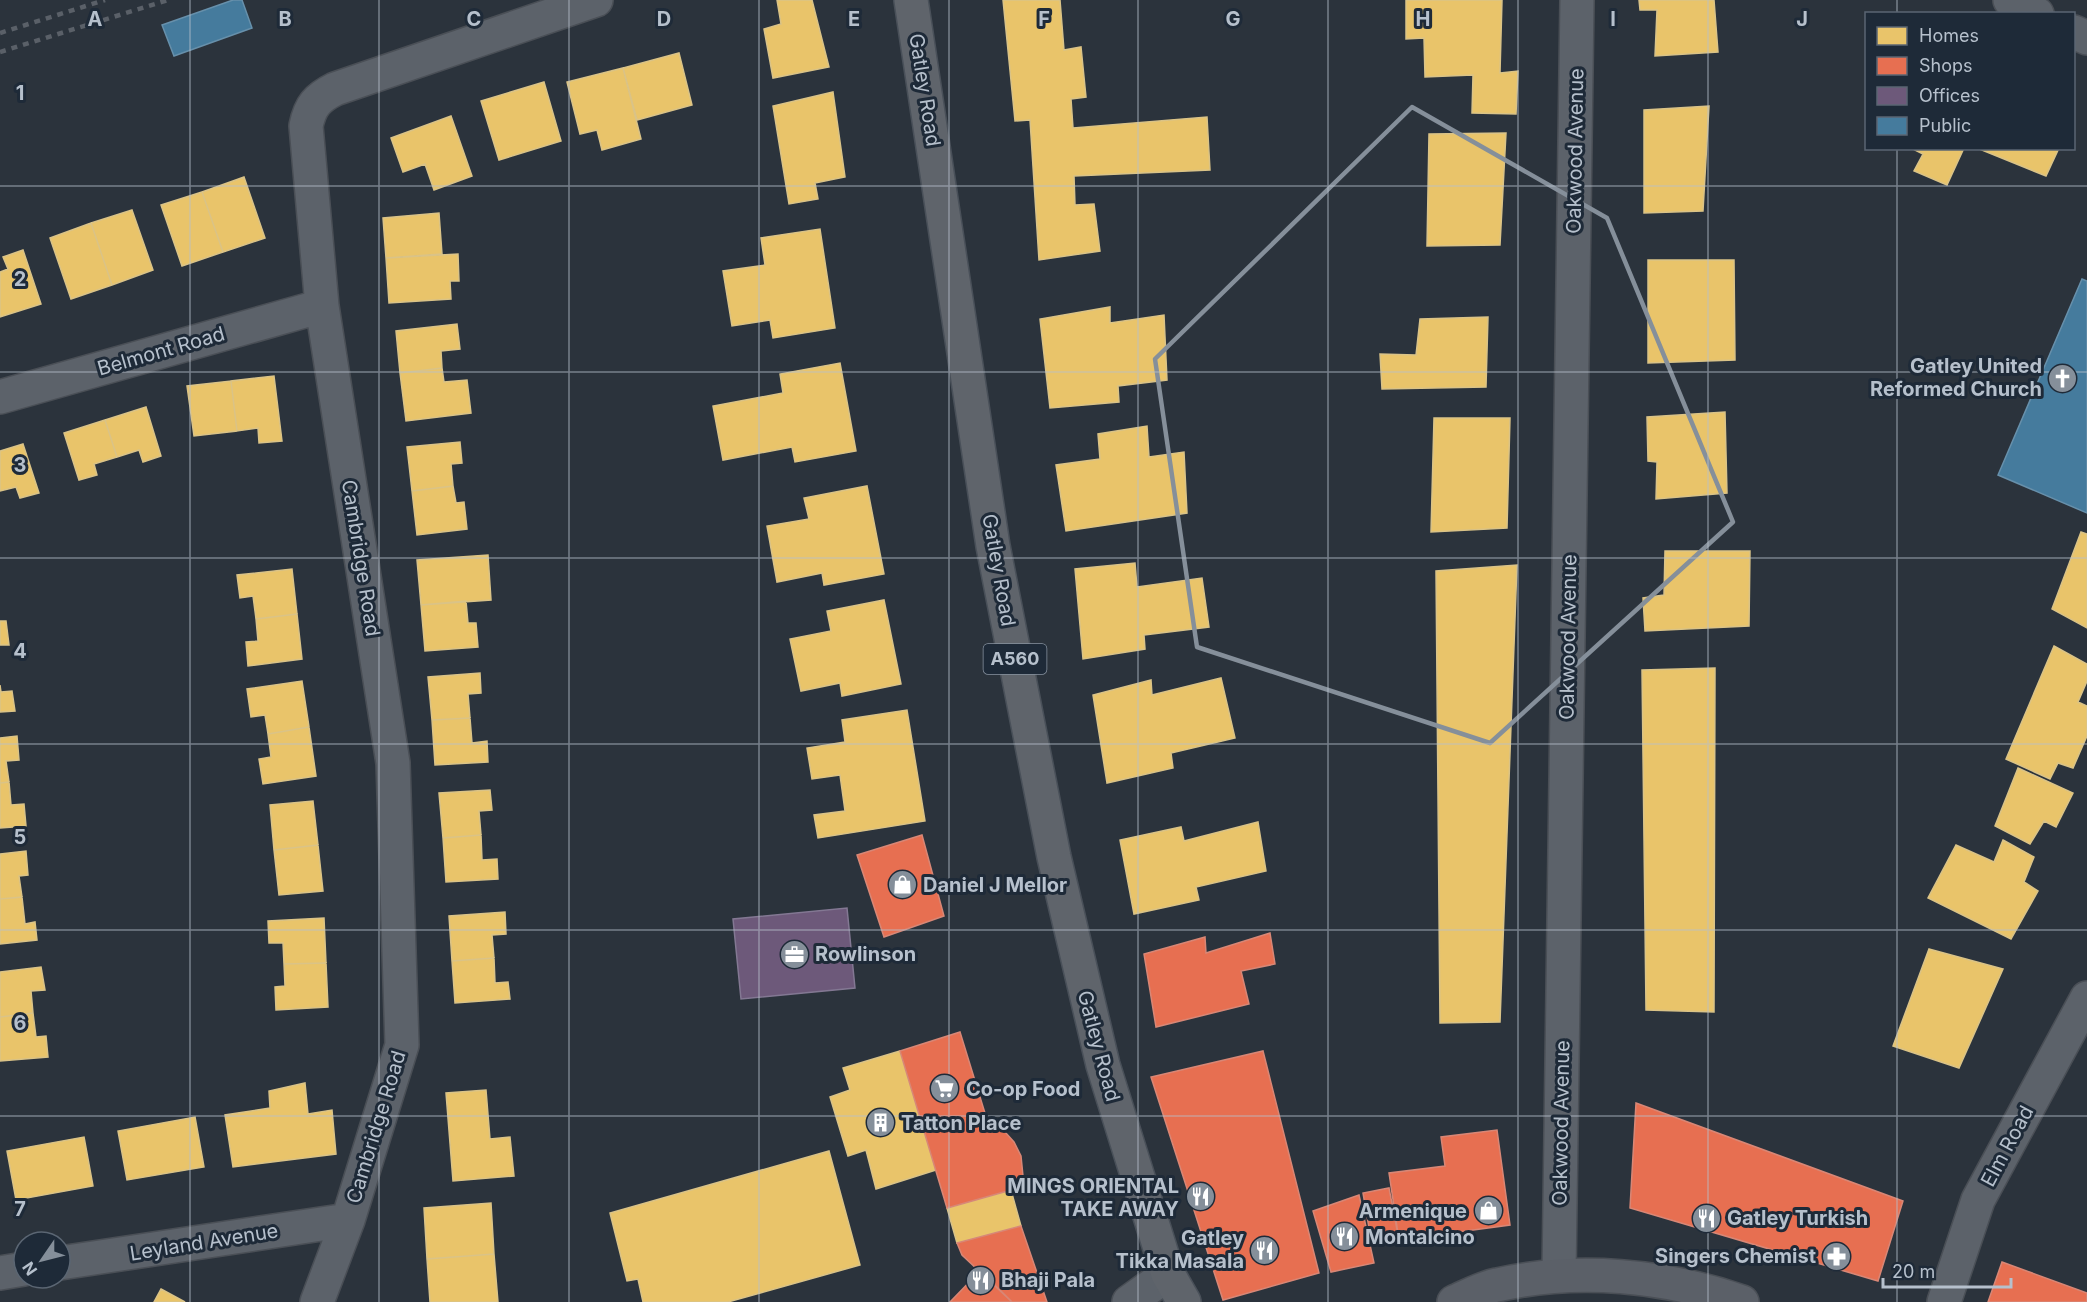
<svg xmlns="http://www.w3.org/2000/svg" width="2087" height="1302" font-family="Inter,sans-serif">
  <rect width="100%" height="100%" fill="#2b333c"/>
  <path fill="#e9c46a" stroke="#dac387" stroke-width="1.5" d="M777,0H812L829,67L773,78L764,29L781,24Z
    M1003,0H1060L1064,50L1081,47L1086,97L1071,99L1073,128L1207,117L1210,170L1074,176L1075,205L1094,204L1100,251L1039,260L1030,120L1015,121Z
    M1406,0H1502L1500,73L1518,71L1516,114L1472,113L1473,75L1425,77L1424,38L1406,39Z
    M1639,0H1714L1718,52L1655,56L1657,10H1640Z
    M679,53L692,105L637,120L623,68Z
    M623,68L641,139L602,150L597,130L580,134L567,82Z
    M544,82L561,141L499,160L481,101Z
    M833,92L845,177L815,183L818,199L789,204L773,106Z
    M1709,106L1703,211L1644,213V110Z
    M451,116L472,176L434,190L425,164L403,172L391,138Z
    M1506,133L1500,245L1427,246L1429,134Z
    M1911,148H1964L1947,185L1914,171L1923,154Z
    M1977,148H2059L2046,176Z
    M244,177L265,238L223,252L202,192Z
    M202,192L223,252L182,266L161,205Z
    M132,210L153,270L112,285L91,223Z
    M439,213L442,254L386,258L383,218Z
    M91,223L112,285L71,299L50,238Z
    M820,229L835,328L773,338L770,320L732,326L723,271L765,265L761,238Z
    M23,250L41,304L0,317V272L8,269L3,257Z
    M458,254L459,281H450L451,299L389,303L386,258Z
    M1648,260H1734L1735,360L1648,363Z
    M1110,307V323L1164,315L1167,380L1118,386L1119,402L1050,408L1040,319Z
    M1488,317L1486,387L1382,389L1380,354L1416,355L1420,319Z
    M457,324L460,349L441,351L442,368L400,373L396,331Z
    M840,363L856,451L795,462L792,447L723,460L713,406L783,393L780,374Z
    M442,368L444,382L467,380L471,413L406,421L400,373Z
    M274,376L282,441L259,443L258,428L237,431L231,381Z
    M231,381L237,431L194,436L187,386Z
    M146,407L161,456L143,462L139,450L117,457L105,420Z
    M1725,412L1727,493L1656,499L1657,462L1648,461L1647,417Z
    M1434,418H1510L1507,528L1431,532Z
    M105,420L117,457L94,464L97,475L79,480L64,433Z
    M1147,426L1149,457L1184,452L1187,513L1066,531L1056,465L1100,459L1098,434Z
    M460,442L462,463L451,464L453,486L412,491L407,447Z
    M23,444L39,493L20,498L16,487L0,491V451Z
    M453,486L456,503L464,502L467,529L417,535L412,491Z
    M867,486L884,574L824,585L822,573L777,582L767,526L809,519L804,498Z
    M2081,532L2087,534V628L2052,609Z
    M1665,551H1750L1749,626L1645,631L1643,598L1664,595Z
    M488,555L491,600L421,605L417,560Z
    M1135,563L1137,587L1202,578L1209,627L1144,635L1145,649L1083,659L1075,569Z
    M1517,565L1500,1022L1440,1023L1436,571Z
    M292,569L297,614L256,619L253,596L240,598L237,575Z
    M884,600L901,684L842,696L840,683L801,691L790,639L831,631L827,611Z
    M466,601L468,623H476L478,647L425,651L421,605Z
    M297,614L302,659L248,666L246,642L258,641L256,619Z
    M0,621H6L9,645H0Z
    M2054,646L2087,664V681L2078,702L2087,706V736L2073,768L2058,763L2050,779L2006,759Z
    M1715,668L1714,1012L1646,1010L1642,670Z
    M480,673L481,693L468,694L470,718L432,720L428,677Z
    M1221,678L1235,738L1171,753L1173,768L1107,783L1093,695L1151,680L1152,695Z
    M302,681L309,727L268,734L265,715L251,717L247,689Z
    M0,685L1,692L12,691L15,711L0,712Z
    M907,710L925,821L818,838L814,815L845,811L840,775L812,779L807,748L845,742L842,720Z
    M470,718L472,743L487,741L488,762L435,765L432,720Z
    M309,727L316,776L263,784L259,759L271,757L268,734Z
    M17,736L19,760L6,761L9,782L0,783V738Z
    M2018,768L2073,793L2056,827L2044,821L2030,844L1995,826Z
    M9,782L11,805L24,804L26,826L0,828V783Z
    M490,790L492,810L479,811L481,835L443,838L439,793Z
    M313,801L318,845L274,850L270,805Z
    M1258,822L1266,871L1196,887L1199,900L1134,914L1120,840L1181,827L1184,841Z
    M481,835L482,860L497,859L498,879L446,882L443,838Z
    M2003,840L2034,857L2024,882L2038,891L2011,939L1928,898L1956,845L1994,862Z
    M318,845L323,891L279,895L274,850Z
    M26,851L28,875L19,876L22,897L0,899V854Z
    M22,897L25,924L35,922L37,940L0,944V899Z
    M505,912L506,934L492,935L494,958L452,961L449,916Z
    M324,918L326,963L284,964L283,943H269L268,921Z
    M1929,949L2003,969L1959,1068L1893,1046Z
    M494,958L495,983L508,982L510,999L455,1003L452,961Z
    M326,963L328,1007L276,1010L275,987L285,986L284,964Z
    M41,967L45,990L31,991L33,1013L0,1017V972Z
    M33,1013L36,1037L46,1036L48,1057L0,1061V1017Z
    M900,1051L936,1170L876,1189L866,1150L848,1156L830,1097L850,1090L843,1068Z
    M305,1083L308,1114L332,1110L336,1154L233,1167L225,1115L270,1108L269,1091Z
    M486,1090L490,1139L510,1137L514,1176L453,1181L446,1093Z
    M195,1117L204,1167L127,1180L118,1131Z
    M84,1137L93,1186L16,1200L7,1151Z
    M829,1151L860,1265L728,1302H643L638,1279L627,1281L610,1213Z
    M1011,1190L1021,1226L957,1243L947,1208Z
    M491,1203L494,1254L427,1259L424,1208Z
    M494,1254L498,1302H430L427,1259Z
    M161,1289L185,1302H154Z"/>
  <path fill="#e76f51" stroke="#d88776" stroke-width="1.5" d="M922,835L944,916L884,937L857,855Z
    M1270,933L1275,964L1241,971L1249,1004L1156,1027L1144,954L1205,937L1206,953Z
    M960,1032L988,1123L996,1122L1014,1142L1021,1156L1023,1176L1019,1184L1011,1190L947,1208L900,1051Z
    M1263,1051L1319,1273L1223,1300L1151,1077Z
    M1636,1103L1903,1201L1878,1281L1630,1208Z
    M1497,1130L1510,1225L1399,1240L1389,1173L1445,1166L1441,1137Z
    M1389,1188L1399,1240L1372,1245L1363,1193Z
    M1359,1195L1374,1263L1331,1272L1313,1211Z
    M1021,1226L1047,1302H1012L962,1255L957,1243Z
    M2002,1262L2087,1293V1302H1988Z
    M980,1271L999,1289L1012,1302H950Z"/>
  <path fill="#6d597a" stroke="#837893" stroke-width="1.5" d="M847,908L855,988L741,999L733,919Z"/>
  <path fill="#457b9d" stroke="#6790ab" stroke-width="1.5" d="M233,0H242L252,28L174,56L162,25Z
    M2082,279L2087,281V513L1998,475Z"/>
  <g fill="none" stroke-linecap="round" stroke-linejoin="round">
    <defs>
      <path id="street" d="M2010,0L2037,14
        M2074,32L2087,38
        M0,397L322,306
        M60,1263L348,1220
        M0,1273L24,1269
        M1559,1275L1577,0
        M317,1302L348,1220L402,1045L393,763L322,306L306,126C310,106 317,98 335,89L596,0
        M1129,1302L1168,1274
        M1944,1302L1978,1200L2087,998"/>
      <path id="secondary" d="M1454,1302C1468,1296 1482,1288 1497,1285C1577,1267 1665,1275 1742,1302"/>
      <path id="primary" d="M911,0L993,546L1054,857L1103,1065L1168,1274L1184,1302"/>
    </defs>
    <use href="#street" stroke="#4a4f56" stroke-width="36"/>
    <use href="#secondary" stroke="#4a4f56" stroke-width="36"/>
    <use href="#primary" stroke="#495059" stroke-width="36"/>
    <use href="#street" stroke="#5c626a" stroke-width="33"/>
    <use href="#secondary" stroke="#5b6068" stroke-width="33"/>
    <use href="#primary" stroke="#5f646b" stroke-width="33"/>
    <path stroke="#5a6068" stroke-width="4.5" stroke-dasharray="6 6" stroke-linecap="butt" d="M0,33L105,0
      M0,52L168,0"/>
  </g>
  <path fill="none" stroke="#858f9a" stroke-width="4.5" stroke-linejoin="round" d="M1412,107L1607,218L1733,522L1490,743L1197,647L1155,359Z"/>
  <path fill="none" stroke="#b6c0cc" stroke-width="1.5" stroke-opacity="0.55" d="M190,0V1302M379,0V1302M569,0V1302M759,0V1302M949,0V1302M1138,0V1302M1328,0V1302M1518,0V1302M1708,0V1302M1897,0V14M1897,148V1302M0,186H2087M0,372H2087M0,558H2087M0,744H2087M0,930H2087M0,1116H2087"/>
  <defs>
    <symbol id="church-disc" viewBox="-11 -11 22 22"><circle r="9.5" fill="#858f9a" stroke="#1e2a38"/><path d="M-1.2-6h2.4v3.5h3.3v2.4h-3.3V6h-2.4V-.1h-3.3v-2.4h3.3Z" fill="#fff"/></symbol>
    <symbol id="shop-disc" viewBox="-11 -11 22 22"><circle r="9.5" fill="#858f9a" stroke="#1e2a38"/><path d="M-5-2.5h2.3a2.7 3.5 0 0 1 5.4 0H5L5.5 6h-11ZM-1.5-2.5h3a1.5 2.3 0 0 0-3 0Z" fill="#fff"/></symbol>
    <symbol id="office-disc" viewBox="-11 -11 22 22"><circle r="9.5" fill="#858f9a" stroke="#1e2a38"/><path d="M-6-3h4V-5.5h4V-3h4V5H-6ZM-1-4.5V-3h2v-1.5ZM-6 0V1H6V0Z" fill="#fff"/></symbol>
    <symbol id="supermarket-disc" viewBox="-11 -11 22 22"><circle r="9.5" fill="#858f9a" stroke="#1e2a38"/><path d="M-6-5.5h2.5l.6 2H6L4.5 2H-2.5L-4.4-4H-6ZM-1.5 3.2a1.3 1.3 0 1 0 .1 0ZM3 3.2a1.3 1.3 0 1 0 .1 0Z" fill="#fff"/></symbol>
    <symbol id="building-disc" viewBox="-11 -11 22 22"><circle r="9.5" fill="#858f9a" stroke="#1e2a38"/><path d="M-4-6H4V6H1V3H-1V6H-4ZM-2.5-4.3h1.7v1.8h-1.7ZM.8-4.3h1.7v1.8H.8ZM-2.5-1h1.7V.8h-1.7ZM.8-1h1.7V.8H.8Z" fill="#fff"/></symbol>
    <symbol id="restaurant-disc" viewBox="-11 -11 22 22"><circle r="9.5" fill="#858f9a" stroke="#1e2a38"/><path d="M-5-6h1v4h1v-4h1v4h1v-4h1v5L-1.5 .5V6h-2V.5L-5-1ZM5-6V6H3V1.5H1.5Q1.5-4 5-6Z" fill="#fff"/></symbol>
    <symbol id="pharmacy-disc" viewBox="-11 -11 22 22"><circle r="9.5" fill="#858f9a" stroke="#1e2a38"/><path d="M-2-6h4v4h4v4h-4v4h-4v-4h-4v-4h4Z" fill="#fff"/></symbol>
  </defs>
  <g fill-rule="evenodd">
    <use href="#church-disc" x="2046" y="362" width="33" height="33"/>
    <use href="#shop-disc" x="886" y="868" width="33" height="33"/>
    <use href="#office-disc" x="778" y="938" width="33" height="33"/>
    <use href="#supermarket-disc" x="928" y="1072" width="33" height="33"/>
    <use href="#building-disc" x="864" y="1106" width="33" height="33"/>
    <use href="#restaurant-disc" x="1184" y="1180" width="33" height="33"/>
    <use href="#shop-disc" x="1472" y="1194" width="33" height="33"/>
    <use href="#restaurant-disc" x="1690" y="1202" width="33" height="33"/>
    <use href="#restaurant-disc" x="1328" y="1220" width="33" height="33"/>
    <use href="#restaurant-disc" x="1248" y="1234" width="33" height="33"/>
    <use href="#pharmacy-disc" x="1820" y="1240" width="33" height="33"/>
    <use href="#restaurant-disc" x="964" y="1264" width="33" height="33"/>
  </g>
  <g text-anchor="middle" stroke-width="6" stroke-linejoin="round" paint-order="stroke">
    <rect fill="#1e2a38" stroke="#8893a0" stroke-width="1.5" x="983.5" y="644" width="63" height="30" rx="4.5"/>
    <g font-size="18" font-weight="bold" fill="#b6c0cc">
      <text x="1015" y="665">A560</text>
    </g>
    <g font-size="20" fill="#b6c0cc" stroke="#1e2a38">
      <text transform="translate(925 90) rotate(81)" y="7">Gatley Road</text>
      <text transform="translate(1575 151) rotate(-89)" y="7">Oakwood Avenue</text>
      <text transform="translate(161 351) rotate(-16)" y="7">Belmont Road</text>
      <text transform="translate(361 558) rotate(81)" y="7">Cambridge Road</text>
      <text transform="translate(999 570) rotate(80)" y="7">Gatley Road</text>
      <text transform="translate(1568 637) rotate(-89)" y="7">Oakwood Avenue</text>
      <text transform="translate(1099 1046) rotate(75)" y="7">Gatley Road</text>
      <text transform="translate(1561 1123) rotate(-89)" y="7">Oakwood Avenue</text>
      <text transform="translate(376 1127) rotate(-73)" y="7">Cambridge Road</text>
      <text transform="translate(2007 1146) rotate(-62)" y="7">Elm Road</text>
      <text transform="translate(204 1242) rotate(-9)" y="7">Leyland Avenue</text>
    </g>
    <g font-size="20" font-weight="bold" fill="#b6c0cc" stroke="#1e2a38" text-anchor="start">
      <text x="2042" y="373" text-anchor="end">Gatley United<tspan x="2042" dy="23">Reformed Church</tspan></text>
      <text x="923" y="892">Daniel J Mellor</text>
      <text x="815" y="961">Rowlinson</text>
      <text x="966" y="1096">Co-op Food</text>
      <text x="901" y="1130">Tatton Place</text>
      <text x="1179" y="1193" text-anchor="end">MINGS ORIENTAL<tspan x="1179" dy="23">TAKE AWAY</tspan></text>
      <text x="1467" y="1218" text-anchor="end">Armenique</text>
      <text x="1727" y="1225">Gatley Turkish</text>
      <text x="1365" y="1244">Montalcino</text>
      <text x="1244" y="1245" text-anchor="end">Gatley<tspan x="1244" dy="23">Tikka Masala</tspan></text>
      <text x="1816" y="1263" text-anchor="end">Singers Chemist</text>
      <text x="1001" y="1287">Bhaji Pala</text>
    </g>
  </g>
  <g font-size="20" text-anchor="middle" font-weight="bold" fill="#b6c0cc" stroke="#1e2a38" stroke-width="6" stroke-linejoin="round" paint-order="stroke">
    <text x="95" y="26">A</text>
    <text x="285" y="26">B</text>
    <text x="474" y="26">C</text>
    <text x="664" y="26">D</text>
    <text x="854" y="26">E</text>
    <text x="1044" y="26">F</text>
    <text x="1233" y="26">G</text>
    <text x="1423" y="26">H</text>
    <text x="1613" y="26">I</text>
    <text x="1802" y="26">J</text>
    <text x="20" y="100">1</text>
    <text x="20" y="286">2</text>
    <text x="20" y="472">3</text>
    <text x="20" y="658">4</text>
    <text x="20" y="844">5</text>
    <text x="20" y="1030">6</text>
    <text x="20" y="1216">7</text>
  </g>
  <rect x="1865" y="12" width="210" height="138" fill="#1e2a38" stroke="#5b6673" stroke-width="1.5"/>
  <rect x="1877" y="27" width="30" height="18" fill="#e9c46a" stroke="#5b6673" stroke-width="1.5"/>
  <text x="1919" y="42" font-size="18" fill="#b6c0cc">Homes</text>
  <rect x="1877" y="57" width="30" height="18" fill="#e76f51" stroke="#5b6673" stroke-width="1.5"/>
  <text x="1919" y="72" font-size="18" fill="#b6c0cc">Shops</text>
  <rect x="1877" y="87" width="30" height="18" fill="#6d597a" stroke="#5b6673" stroke-width="1.5"/>
  <text x="1919" y="102" font-size="18" fill="#b6c0cc">Offices</text>
  <rect x="1877" y="117" width="30" height="18" fill="#457b9d" stroke="#5b6673" stroke-width="1.5"/>
  <text x="1919" y="132" font-size="18" fill="#b6c0cc">Public</text>
  <g transform="translate(42 1260) rotate(235)"><circle r="28" fill="#1e2a38" stroke="#5b6673" stroke-width="1.5"/>
  <path d="M0-4.5L10 22L0 15L-10 22Z" fill="#858f9a"/>
  <text y="-9" font-size="16" font-weight="bold" text-anchor="middle" fill="#b6c0cc">N</text>
  </g>
  <path d="M1883 1278v9h128v-9" fill="none" stroke="#b6c0cc" stroke-width="3"/>
  <text x="1892" y="1278" font-size="18" fill="#b6c0cc" stroke="#1e2a38" stroke-width="4.5" paint-order="stroke">20 m</text>
</svg>
